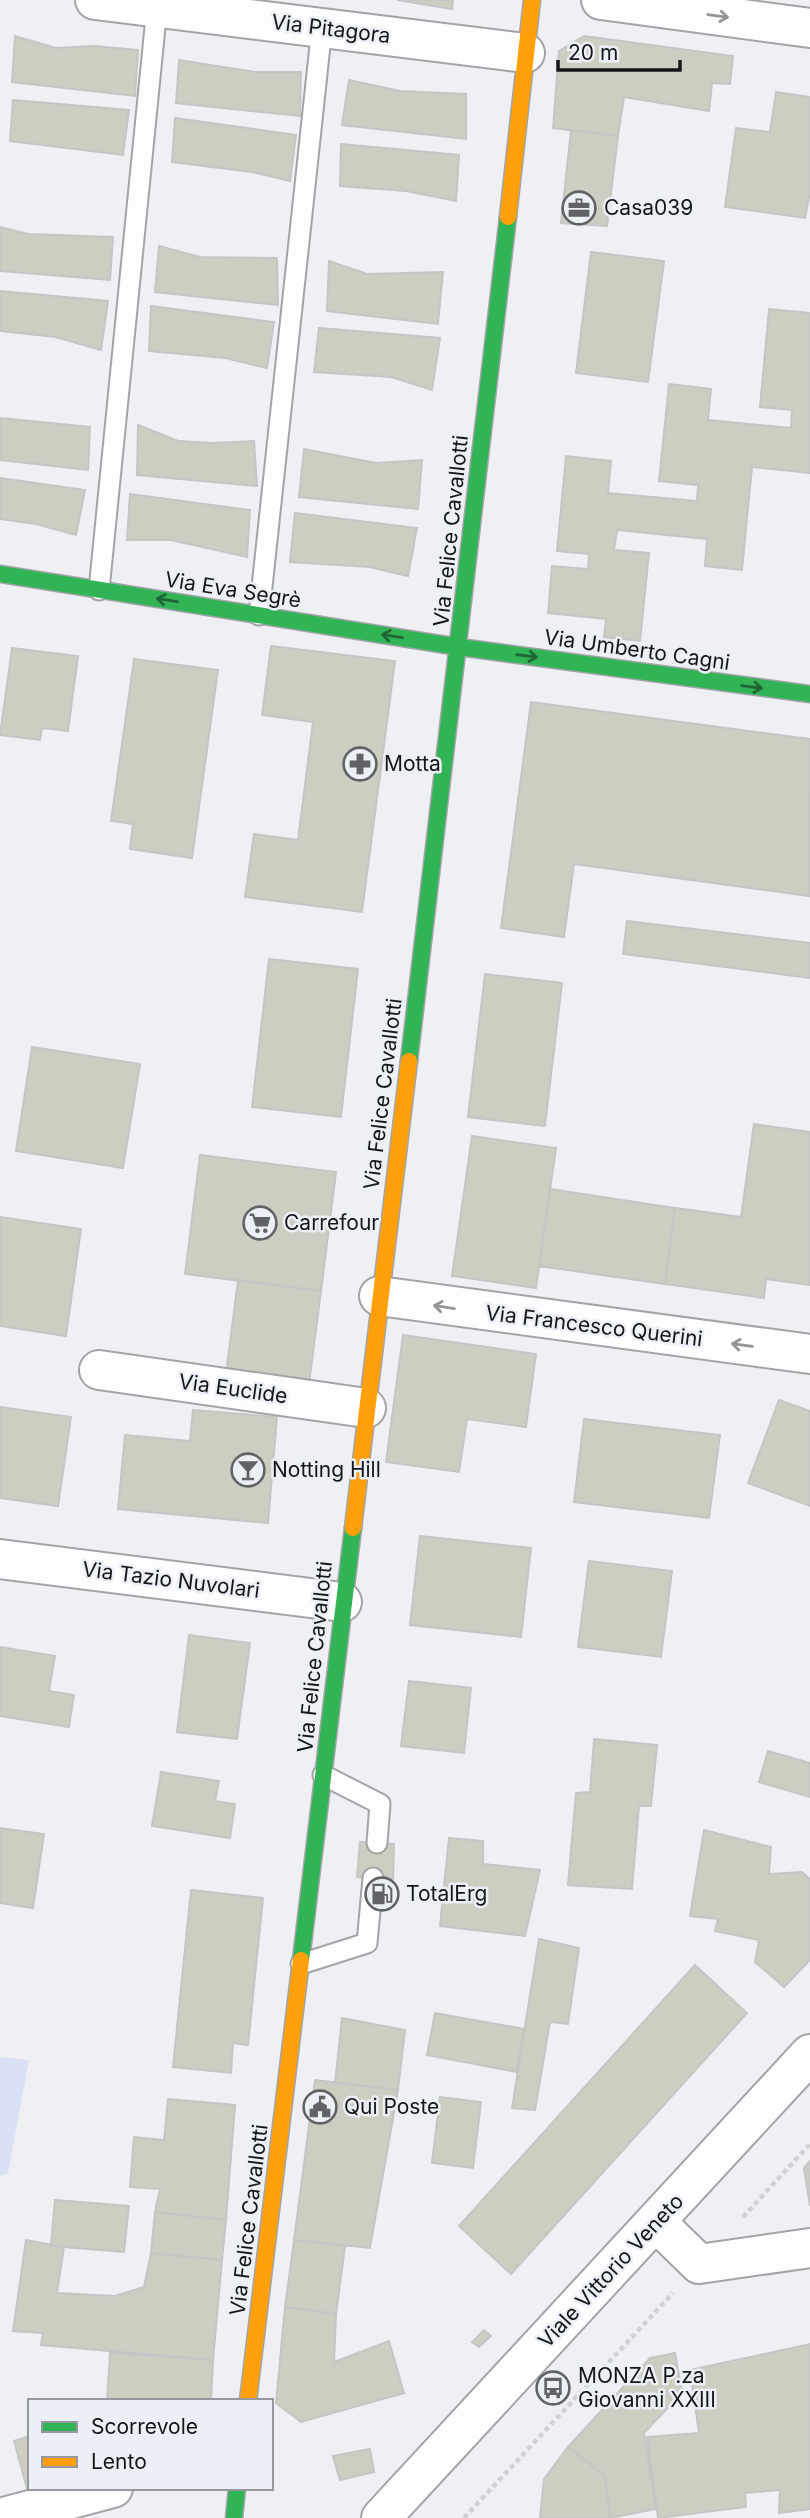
<svg xmlns="http://www.w3.org/2000/svg" width="810" height="2518" font-family="Inter,sans-serif">
  <rect width="100%" height="100%" fill="#eff0f4"/>
  <path fill="#dae1f6" d="M0,2057L29,2060L8,2173L0,2176Z"/>
  <path fill="#cdcec1" stroke="#c4c5c5" stroke-width="2" d="M397,0H453L452,9Z
    M15,36L56,48L94,46L138,50L135,96L12,82Z
    M584,36L733,56L730,84L712,83L709,111L624,97L618,136L553,128L559,51Z
    M179,60L255,72H301L300,116L176,103Z
    M349,80L400,91L466,94V139L342,125Z
    M776,92L810,97V192L805,218L725,207L736,128L770,132Z
    M13,100L129,110L123,155L10,141Z
    M175,118L296,135L290,181L252,172L172,162Z
    M571,130L618,136L607,226L561,223Z
    M341,144L459,155L456,201L406,191L340,186Z
    M0,227L28,234L113,237L110,280L0,271Z
    M159,246L200,257L277,258L278,305L155,292Z
    M591,252L664,261L648,382L576,373Z
    M329,261L367,274L443,272L438,324L327,311Z
    M0,291L108,301L101,350L55,337L0,331Z
    M151,306L274,322L267,368L225,358L149,351Z
    M769,309L810,313V473L752,467L742,570L705,566L707,539L617,530L614,550L649,553L640,641L604,637L606,619L548,613L552,566L588,569L589,554L557,551L566,456L611,461L608,493L697,501L698,485L659,481L669,384L711,389L708,420L791,428L792,410L760,407Z
    M319,328L440,338L432,390L391,377L314,372Z
    M0,418L90,427L88,470L0,460Z
    M138,425L178,441L214,443L254,441L257,486L137,475Z
    M304,449L376,463L422,460L418,509L299,497Z
    M0,478L85,490L76,535L36,524L0,519Z
    M130,494L250,510L247,557L171,540H127Z
    M295,513L417,528L408,576L369,567L290,562Z
    M271,646L395,661L362,912L245,897L254,834L298,840L313,722L262,715Z
    M12,648L78,656L68,731L42,728L40,740L0,735Z
    M134,659L218,670L192,858L130,849L133,824L111,821Z
    M531,702L810,739L809,896L574,864L564,937L501,928Z
    M627,921L810,943V978L623,954Z
    M269,959L358,969L341,1117L252,1107Z
    M485,974L562,983L545,1126L468,1117Z
    M32,1047L140,1064L123,1168L16,1151Z
    M754,1124L810,1132V1285L766,1279L764,1298L665,1284L675,1208L741,1217Z
    M472,1136L556,1148L536,1288L452,1276Z
    M200,1155L336,1172L321,1291L185,1274Z
    M550,1189L675,1208L665,1284L539,1266Z
    M0,1217L81,1229L66,1336L0,1326Z
    M238,1280L321,1291L309,1384L226,1374Z
    M403,1335L536,1354L526,1427L467,1419L459,1472L386,1462Z
    M779,1400L810,1411V1506L748,1483Z
    M0,1407L71,1417L58,1506L0,1498Z
    M193,1410L277,1417L268,1523L118,1509L125,1435L190,1441Z
    M584,1419L720,1435L709,1518L574,1502Z
    M420,1536L531,1548L521,1637L410,1625Z
    M589,1561L672,1571L661,1657L578,1647Z
    M189,1635L250,1643L237,1739L177,1732Z
    M0,1647L55,1656L49,1691L74,1695L69,1727L0,1716Z
    M409,1681L471,1688L464,1753L401,1746Z
    M594,1739L657,1745L651,1806H639L632,1889L568,1885L576,1793L590,1792Z
    M768,1751L810,1763V1797L759,1782Z
    M161,1772L219,1781L215,1801L235,1804L230,1838L152,1826Z
    M0,1828L44,1834L33,1908L0,1903Z
    M704,1830L771,1847L769,1874L802,1872L810,1879V1960L784,1987L755,1962L759,1940L715,1931L718,1919L690,1916Z
    M449,1838L483,1841V1864L540,1870L525,1936L440,1926Z
    M360,1842L394,1844L393,1879L357,1877Z
    M191,1890L263,1898L248,2045L233,2043L231,2073L173,2067Z
    M539,1939L579,1948L568,2024L550,2022L535,2110L512,2108Z
    M695,1965L747,2013L511,2274L459,2226Z
    M435,2013L524,2029L517,2072L427,2055Z
    M342,2018L405,2030L398,2090L335,2083Z
    M315,2080L398,2090L370,2248L294,2240Z
    M440,2097L481,2102L473,2168L432,2163Z
    M168,2099L235,2105L226,2220L155,2212L160,2189L130,2187L134,2137L164,2140Z
    M810,2161V2206L804,2168Z
    M55,2200L129,2206L124,2252L51,2246Z
    M155,2212L226,2220L222,2260L151,2253Z
    M26,2240L64,2247L57,2293L115,2296L144,2287L151,2253L222,2260L213,2360L41,2345L43,2333L13,2331Z
    M294,2240L345,2246L336,2314L285,2307Z
    M285,2307L336,2314L334,2362L389,2341L404,2393L301,2422L276,2403Z
    M484,2330L491,2336L479,2347L472,2342Z
    M810,2344V2509L779,2513L780,2490L745,2493L746,2507L658,2518L647,2437L699,2433L690,2370Z
    M110,2353L213,2360L211,2401H107Z
    M675,2353L682,2393L644,2433L656,2509L610,2518L605,2476L568,2447L650,2358Z
    M30,2436V2488H64L29,2496L14,2441Z
    M568,2447L605,2476L610,2518H540L544,2479Z
    M370,2449L374,2472L340,2480L333,2456Z"/>
  <g fill="none" stroke-linecap="round" stroke-linejoin="round">
    <defs>
      <path id="lane" d="M99,590L157,7
        M259,615L322,27
        M323,1775L380,1804L377,1843
        M301,1964L367,1943L373,1878"/>
      <path id="street" d="M95,0L525,53
        M601,0L810,28
        M379,1296L810,1354
        M99,1370L366,1408
        M0,1559L342,1602
        M657,2223L699,2264L810,2248
        M0,2518L113,2488
        M381,2518L810,2054"/>
      <path id="fast" d="M0,574L459,647L810,694
        M409,1061L508,217
        M301,1960L353,1528
        M234,2518L237,2488"/>
      <path id="slow" d="M508,217L532,0
        M353,1528L409,1061
        M248,2401L301,1960"/>
    </defs>
    <use href="#lane" stroke="#a3a4a7" stroke-width="23"/>
    <use href="#street" stroke="#a3a4a7" stroke-width="42"/>
    <use href="#fast" stroke="#a3a4a7" stroke-width="19"/>
    <use href="#slow" stroke="#a3a4a7" stroke-width="19"/>
    <path stroke="#d0d1d1" stroke-width="4.5" stroke-dasharray="5 3.5" stroke-linecap="butt" d="M743,2217L810,2144
      M464,2518L673,2293"/>
    <use href="#lane" stroke="#fdfdfd" stroke-width="19"/>
    <use href="#street" stroke="#fdfdfd" stroke-width="38"/>
    <use href="#fast" stroke="#30b455" stroke-width="16"/>
    <use href="#slow" stroke="#ff9f0a" stroke-width="16"/>
  </g>
  <defs><path id="oneway-shaft" d="M-6 0H5M1.5-3L5.5 0L1.5 3" fill="none" stroke-width="1.6" stroke-linecap="round" stroke-linejoin="round" transform="scale(1.75)"/></defs>
  <g stroke="#959596">
    <use href="#oneway-shaft" transform="translate(718 16) rotate(8)"/>
    <use href="#oneway-shaft" transform="translate(444 1307) rotate(-171)"/>
    <use href="#oneway-shaft" transform="translate(742 1345) rotate(-173)"/>
  </g>
  <g stroke="#226536">
    <use href="#oneway-shaft" transform="translate(167 600) rotate(-171)"/>
    <use href="#oneway-shaft" transform="translate(392 636) rotate(-171)"/>
    <use href="#oneway-shaft" transform="translate(527 656) rotate(8)"/>
    <use href="#oneway-shaft" transform="translate(752 687) rotate(8)"/>
  </g>
  <defs>
    <symbol id="office-ring" viewBox="-11 -11 22 22"><circle r="9.5" fill="#edeff6" stroke="#616265" stroke-width="1.5"/><path d="M-6-3h4V-5.5h4V-3h4V5H-6ZM-1-4.5V-3h2v-1.5ZM-6 0V1H6V0Z" fill="#616265"/></symbol>
    <symbol id="pharmacy-ring" viewBox="-11 -11 22 22"><circle r="9.5" fill="#edeff6" stroke="#616265" stroke-width="1.5"/><path d="M-2-6h4v4h4v4h-4v4h-4v-4h-4v-4h4Z" fill="#616265"/></symbol>
    <symbol id="supermarket-ring" viewBox="-11 -11 22 22"><circle r="9.5" fill="#edeff6" stroke="#616265" stroke-width="1.5"/><path d="M-6-5.5h2.5l.6 2H6L4.5 2H-2.5L-4.4-4H-6ZM-1.5 3.2a1.3 1.3 0 1 0 .1 0ZM3 3.2a1.3 1.3 0 1 0 .1 0Z" fill="#616265"/></symbol>
    <symbol id="bar-ring" viewBox="-11 -11 22 22"><circle r="9.5" fill="#edeff6" stroke="#616265" stroke-width="1.5"/><path d="M-6-5H6L.8 .8V4.5H3.5V6h-7V4.5H-.8V.8Z" fill="#616265"/></symbol>
    <symbol id="fuel-ring" viewBox="-11 -11 22 22"><circle r="9.5" fill="#edeff6" stroke="#616265" stroke-width="1.5"/><path d="M-5.5-6h7V0h2V4h1.3V-2.5L3-4.5l.8-.8L6-3V5H2.5V1h-1V6h-7ZM-4.2-4.7v3.2H.2V-4.7Z" fill="#616265"/></symbol>
    <symbol id="civic-ring" viewBox="-11 -11 22 22"><circle r="9.5" fill="#edeff6" stroke="#616265" stroke-width="1.5"/><path d="M-.6-6.5H3V-4.5H.6V-3L4-1V1h2V6H-6V1h2V-1L-.6-3ZM-1.2 2.5V6h2.4V2.5Z" fill="#616265"/></symbol>
    <symbol id="bus-ring" viewBox="-11 -11 22 22"><circle r="9.5" fill="#edeff6" stroke="#616265" stroke-width="1.5"/><path d="M-5-6H5V4H4V6H2V4H-2V6H-4V4H-5ZM-3.5-4V0h7V-4ZM-3.5 1.2v1.5H-2V1.2ZM2 1.2v1.5H3.5V1.2Z" fill="#616265"/></symbol>
  </defs>
  <g fill-rule="evenodd">
    <use href="#office-ring" x="560" y="189" width="38" height="38"/>
    <use href="#pharmacy-ring" x="341" y="745" width="38" height="38"/>
    <use href="#supermarket-ring" x="241" y="1204" width="38" height="38"/>
    <use href="#bar-ring" x="229" y="1451" width="38" height="38"/>
    <use href="#fuel-ring" x="363" y="1875" width="38" height="38"/>
    <use href="#civic-ring" x="301" y="2088" width="38" height="38"/>
    <use href="#bus-ring" x="534" y="2369" width="38" height="38"/>
  </g>
  <g text-anchor="middle" stroke-width="5" stroke-linejoin="round" paint-order="stroke">
    <g font-size="21" fill="#151618" stroke="#edeff6">
      <text transform="translate(331 29) rotate(7)" y="7">Via Pitagora</text>
      <text transform="translate(451 531) rotate(-84)" y="7">Via Felice Cavallotti</text>
      <text transform="translate(233 590) rotate(9)" y="7">Via Eva Segrè</text>
      <text transform="translate(637 650) rotate(8)" y="7">Via Umberto Cagni</text>
      <text transform="translate(383 1094) rotate(-83)" y="7">Via Felice Cavallotti</text>
      <text transform="translate(594 1326) rotate(7)" y="7">Via Francesco Querini</text>
      <text transform="translate(233 1389) rotate(8)" y="7">Via Euclide</text>
      <text transform="translate(171 1580) rotate(7)" y="7">Via Tazio Nuvolari</text>
      <text transform="translate(315 1657) rotate(-84)" y="7">Via Felice Cavallotti</text>
      <text transform="translate(249 2220) rotate(-83)" y="7">Via Felice Cavallotti</text>
      <text transform="translate(611 2271) rotate(-47)" y="7">Viale Vittorio Veneto</text>
    </g>
    <g font-size="21" fill="#151618" stroke="#edeff6" text-anchor="start">
      <text x="604" y="215">Casa039</text>
      <text x="384" y="771">Motta</text>
      <text x="284" y="1230">Carrefour</text>
      <text x="272" y="1477">Notting Hill</text>
      <text x="406" y="1901">TotalErg</text>
      <text x="344" y="2114">Qui Poste</text>
      <text x="578" y="2383">MONZA P.za<tspan x="578" dy="24">Giovanni XXIII</tspan></text>
    </g>
  </g>
  <rect x="28" y="2399" width="245" height="91" fill="#edeff6" stroke="#97989d" stroke-width="2"/>
  <rect x="42" y="2422" width="35" height="10" fill="#30b455" stroke="#97989d" stroke-width="2"/>
  <text x="91" y="2434" font-size="21" fill="#151618">Scorrevole</text>
  <rect x="42" y="2457" width="35" height="10" fill="#ff9f0a" stroke="#97989d" stroke-width="2"/>
  <text x="91" y="2469" font-size="21" fill="#151618">Lento</text>
  <path d="M558 60v10h122v-10" fill="none" stroke="#151618" stroke-width="3.5"/>
  <text x="568" y="60" font-size="21" fill="#151618" stroke="#edeff6" stroke-width="5" paint-order="stroke">20 m</text>
</svg>
